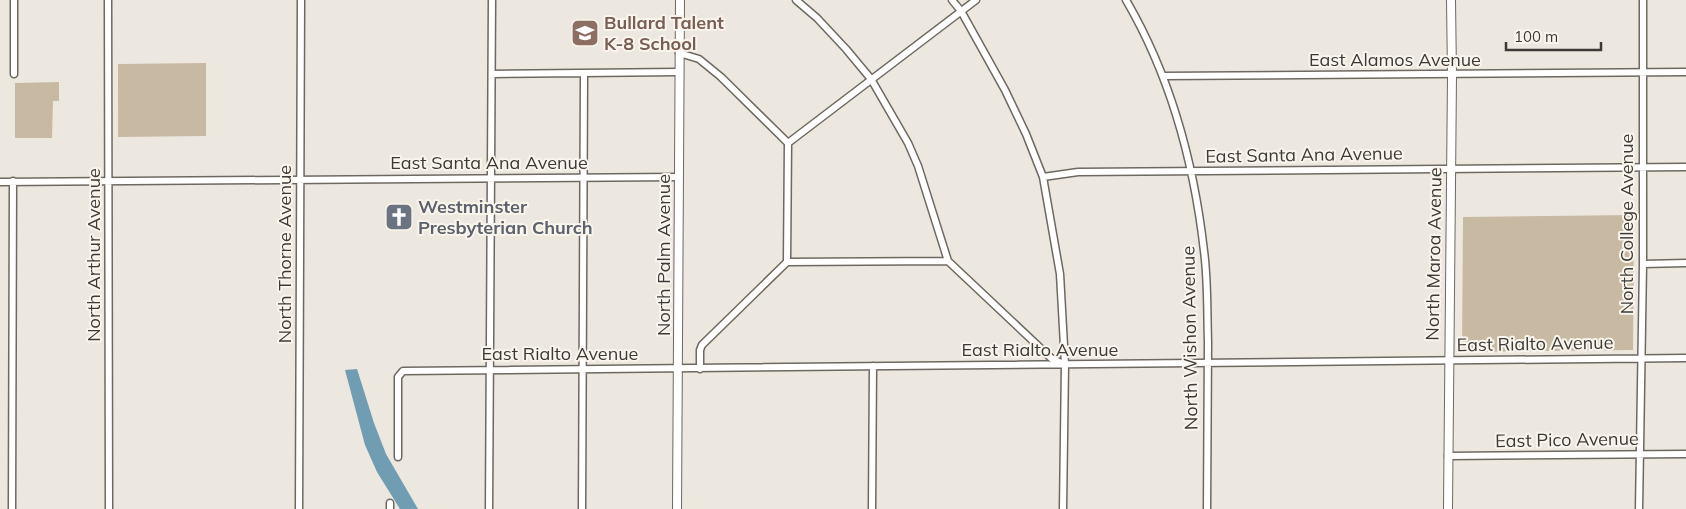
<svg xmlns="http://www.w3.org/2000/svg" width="1686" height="509" font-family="Mulish,sans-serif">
  <rect width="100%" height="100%" fill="#ede8df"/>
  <path fill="#c8b9a3" d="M206,63V136L118,137V64Z
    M59,82V101H53L52,138H15V83Z
    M1634,215L1633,350L1462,352L1463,217Z"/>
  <path fill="#719db2" d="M357,369L374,423L386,454L418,509H400L377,472L365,445L345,370Z"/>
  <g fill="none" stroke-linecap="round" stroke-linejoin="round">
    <defs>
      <path id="minor" d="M14,0V74
        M108,0L109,509
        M796,0L817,18L846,49L871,79L908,143L918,166L948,261L1051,358L1061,363
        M952,0L961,11L1005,90L1026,134L1043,177L1060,274L1065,364L1063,509
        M1126,0C1171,77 1194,163 1204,251C1208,281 1207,312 1208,342C1208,398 1207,453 1207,509
        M679,53L699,59L721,77L788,143L787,262L702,345L700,350V369
        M492,74L679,72
        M1163,76L1686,72
        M788,143L976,0
        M1043,177L1078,172L1686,167
        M0,182L679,177
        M787,262L948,261
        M1643,264L1686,263
        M1448,456L1686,454
        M398,457V377L403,371L1686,358
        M12,509L13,181
        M299,509L301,0
        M390,509V503
        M489,509L492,0
        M582,509L584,74
        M872,509L873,366
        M1639,509L1643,264V0"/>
      <path id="major" d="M677,509L680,0
        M1448,509L1452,75L1451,0"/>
    </defs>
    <use href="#minor" stroke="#6d6961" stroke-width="9"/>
    <use href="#major" stroke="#6d6961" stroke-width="10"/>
    <use href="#minor" stroke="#fff" stroke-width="6"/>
    <use href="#major" stroke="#fff" stroke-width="8"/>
  </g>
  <defs>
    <symbol id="school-square" viewBox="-11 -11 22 22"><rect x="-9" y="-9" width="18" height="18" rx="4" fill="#8d6e63" stroke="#faf5ec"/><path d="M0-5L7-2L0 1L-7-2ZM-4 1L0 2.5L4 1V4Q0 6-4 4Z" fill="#fff"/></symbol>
    <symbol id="church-square" viewBox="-11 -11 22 22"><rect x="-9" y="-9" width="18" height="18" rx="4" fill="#6b7280" stroke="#faf5ec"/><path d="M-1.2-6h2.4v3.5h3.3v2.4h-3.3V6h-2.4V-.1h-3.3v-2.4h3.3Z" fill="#fff"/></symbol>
  </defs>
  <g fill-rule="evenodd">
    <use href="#school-square" x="569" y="17" width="32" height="32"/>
    <use href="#church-square" x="383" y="201" width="32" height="32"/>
  </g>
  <g text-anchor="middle" stroke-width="4" stroke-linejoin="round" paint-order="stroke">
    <g font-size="18" font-weight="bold" fill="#785e54" stroke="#faf5ec" text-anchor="start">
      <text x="604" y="29">Bullard Talent<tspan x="604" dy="21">K-8 School</tspan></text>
    </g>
    <g font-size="18" fill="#3c3a37" stroke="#faf5ec">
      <text x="1395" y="66">East Alamos Avenue</text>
      <text transform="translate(1304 155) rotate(-1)" y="6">East Santa Ana Avenue</text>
      <text x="489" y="169">East Santa Ana Avenue</text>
      <text transform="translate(1627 224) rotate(-90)" y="6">North College Avenue</text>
      <text transform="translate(285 254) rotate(-90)" y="6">North Thorne Avenue</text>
      <text transform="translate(1434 254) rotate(-89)" y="6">North Maroa Avenue</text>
      <text transform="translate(94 255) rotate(-90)" y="6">North Arthur Avenue</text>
      <text transform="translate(664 255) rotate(-90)" y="6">North Palm Avenue</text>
      <text transform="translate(1190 338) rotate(-91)" y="6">North Wishon Avenue</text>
      <text transform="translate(1535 344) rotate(-1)" y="6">East Rialto Avenue</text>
      <text x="1040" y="356">East Rialto Avenue</text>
      <text x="560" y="360">East Rialto Avenue</text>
      <text transform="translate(1567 440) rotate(-1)" y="6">East Pico Avenue</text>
    </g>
    <g font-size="18" font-weight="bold" fill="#5b616d" stroke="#faf5ec" text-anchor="start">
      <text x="418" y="213">Westminster<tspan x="418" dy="21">Presbyterian Church</tspan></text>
    </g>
  </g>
  <path d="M1506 42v8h95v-8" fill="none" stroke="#3c3a37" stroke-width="2.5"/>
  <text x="1514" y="42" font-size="15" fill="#3c3a37" stroke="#faf5ec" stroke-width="4" paint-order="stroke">100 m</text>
</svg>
